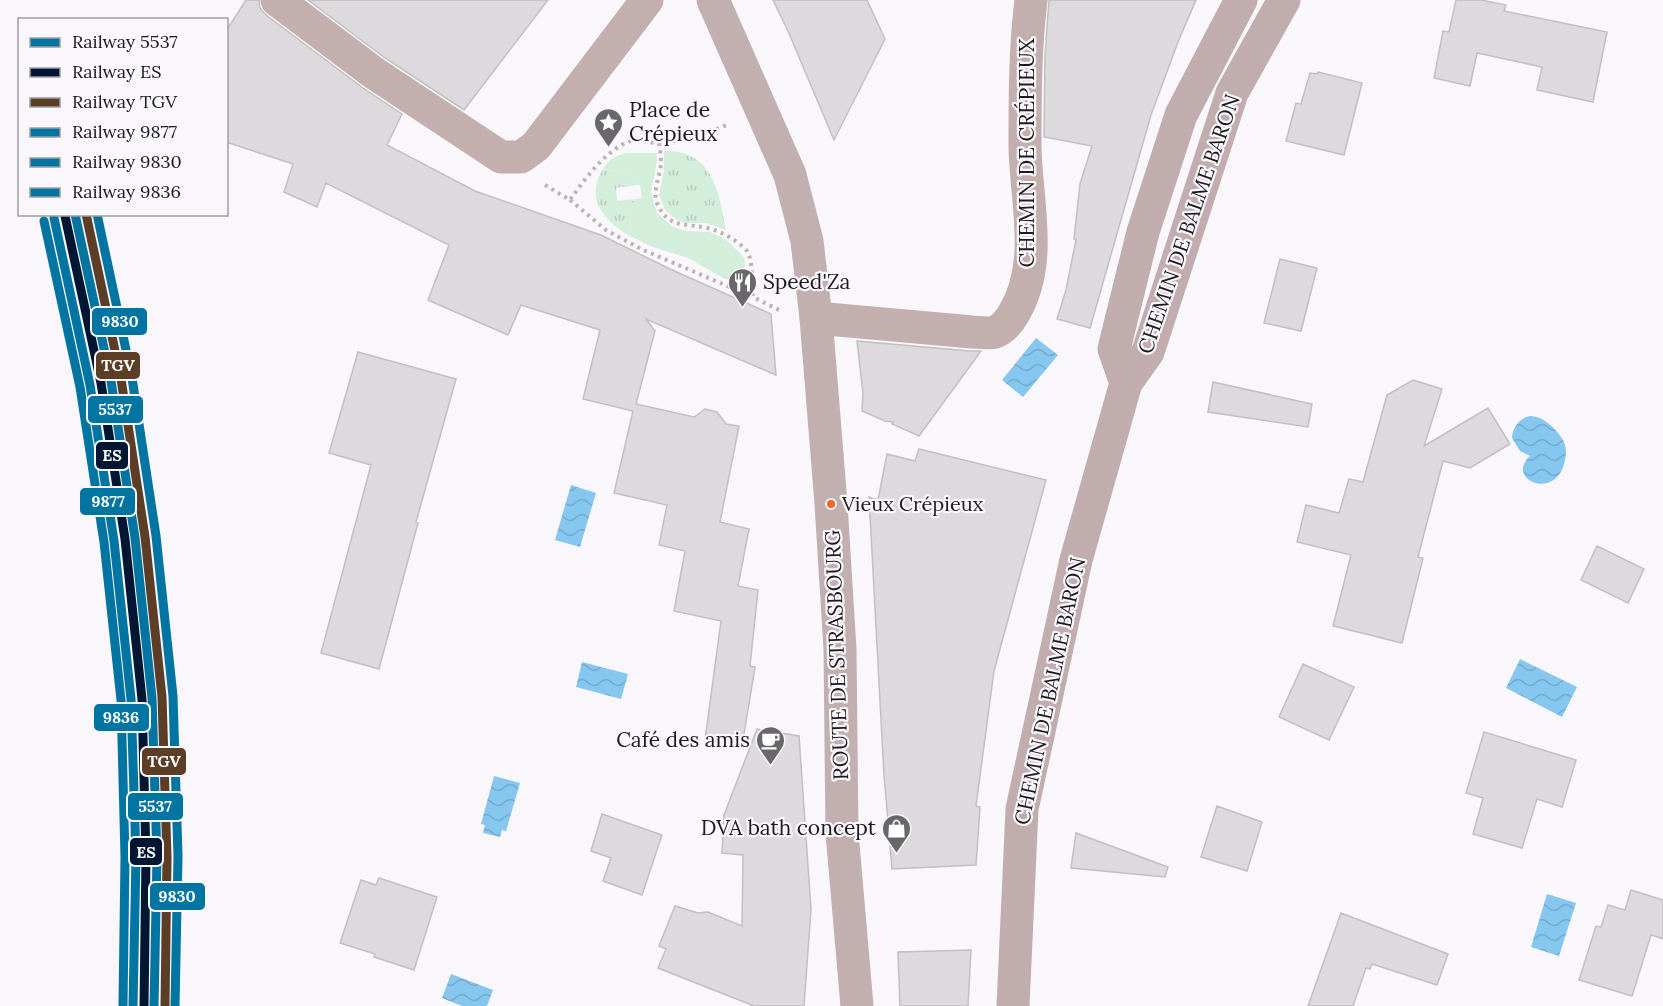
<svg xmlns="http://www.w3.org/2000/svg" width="1663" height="1006" font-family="Lora,serif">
  <defs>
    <pattern id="grass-tufts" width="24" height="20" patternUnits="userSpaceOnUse" patternTransform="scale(1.5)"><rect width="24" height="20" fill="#d3eeda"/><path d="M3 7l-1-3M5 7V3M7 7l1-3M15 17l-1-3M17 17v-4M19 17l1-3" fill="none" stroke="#b5ccba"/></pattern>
    <pattern id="water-waves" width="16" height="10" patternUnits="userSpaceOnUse" patternTransform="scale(1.5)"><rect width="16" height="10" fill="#86c7f0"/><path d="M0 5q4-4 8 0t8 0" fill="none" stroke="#73aacd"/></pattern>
  </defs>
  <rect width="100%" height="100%" fill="#f9f7fb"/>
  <path fill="url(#grass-tufts)" d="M664,151C713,150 719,192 726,230L706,223H685L677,220L665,210L659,195L664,171Z
    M603,169C617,171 629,170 636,185L616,188L617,201L635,199L631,210L630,236C605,222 584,198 603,169Z"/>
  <path fill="#d3eeda" d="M626,153H657L656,167L651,192L657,213L673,227L686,231L710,232L725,239L742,255L745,260L744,271L738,277L725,279L688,258L650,246L630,236L631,210L635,199L642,198L640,185H636C629,170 617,171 603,169C609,159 615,156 626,153Z"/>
  <path fill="url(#water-waves)" d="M1036,338L1058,355L1023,397L1002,380Z
    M1531,416C1544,417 1554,427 1561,437C1567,445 1567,454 1564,464C1554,501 1505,479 1530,456L1520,451L1512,438C1512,428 1520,417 1531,416Z
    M571,485L596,493L580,547L555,540Z
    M1520,659L1577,687L1562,717L1506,688Z
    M582,662L628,674L621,699L576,687Z
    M494,776L520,783L506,831L502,830L500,837L483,833L485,825L481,824Z
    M1547,894L1576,903L1559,956L1531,947Z
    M451,974L493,990L487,1006H462L442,998Z"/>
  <path fill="#dcdadd" stroke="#c1bfc2" stroke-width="1.5" d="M246,0H259L260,8L266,15L363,88L402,114L387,145L475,191L601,235L670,269L771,314L776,375L646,319L655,331L636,404L694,417L705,409L717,412L726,424L739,426L720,522L749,529L738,586L758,590L750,666L755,667L742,746L705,740L721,621L674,611L685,551L659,545L667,505L614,493L633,411L583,399L600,330L521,305L508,335L428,300L449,245L326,183L317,207L284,192L293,164L226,142V31Z
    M308,0H548L464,110L385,58Z
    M773,0H867L885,39L834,140L788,31Z
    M1049,0H1196L1178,42L1151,115L1090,328L1057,319L1066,290L1076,240L1074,239L1080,184L1092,146L1044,137L1045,56Z
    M1456,0H1481L1506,5L1504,11L1607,32L1593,102L1537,90L1542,67L1477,53L1470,86L1434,78L1443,31L1449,32Z
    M1318,72L1362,83L1344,155L1286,141L1296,103L1301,104L1310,73L1317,74Z
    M1280,259L1317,268L1301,331L1264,323Z
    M857,341L970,351H981L919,436L892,424L893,422L885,421L862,411L863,393Z
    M358,352L456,379L416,522L418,523L379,669L321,653L371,465L329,453Z
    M1413,380L1442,389L1424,446L1488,408L1510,444L1470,468L1443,461L1418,557L1423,558L1402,643L1333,626L1351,555L1297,542L1306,505L1339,513L1349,479L1363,482L1387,395Z
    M1213,382L1312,404L1308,427L1208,412Z
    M919,449L1046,480L994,671L976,806L980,807L976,865L892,869L884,775L869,497L878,500L887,454L915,461Z
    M1597,546L1644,569L1628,603L1581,580Z
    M1303,664L1354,687L1329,740L1279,717Z
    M757,729L799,736L811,909L804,1006H754L658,968L666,949L659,946L675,906L698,913L708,912L742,926L743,855L722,853L724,815Z
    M1484,732L1576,760L1562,807L1537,799L1522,848L1473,834L1483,798L1466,793Z
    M1217,806L1262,822L1247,871L1201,857Z
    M602,814L662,835L642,895L603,881L611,858L591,851Z
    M1076,833L1168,867L1165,877L1071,868Z
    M379,878L437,897L414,970L374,957L375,954L340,943L361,880L376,885Z
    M1631,890L1663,900V939L1651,935L1632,996L1579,980L1596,926L1601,927L1608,905L1625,910Z
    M1341,913L1448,954L1437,985L1372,964L1370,969L1366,968L1353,1006H1308Z
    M971,950L968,1006H900L898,952Z"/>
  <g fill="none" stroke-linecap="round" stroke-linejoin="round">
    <path stroke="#beb3b4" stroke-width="4" stroke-dasharray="3 4.5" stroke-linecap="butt" d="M659,143C660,149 661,156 661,162C661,175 652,190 657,203C668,229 686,223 707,228C716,230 724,234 733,239C737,242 744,247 747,251C754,263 751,284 753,297L779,310
      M545,185L570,200C584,180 602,155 625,143C638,137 649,144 662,143C686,140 708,132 730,124
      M570,200L606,230L641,249L753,297"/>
    <path stroke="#c3afae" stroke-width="33" d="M277,0L374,73L501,157H521L536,146L647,0
      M816,318L972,332C978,332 989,334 995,332C1003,329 1010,320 1014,313C1044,263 1026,202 1025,147C1025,98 1025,48 1031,0"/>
    <path stroke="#c2adae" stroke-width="33" d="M1126,383L1114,349L1143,232L1181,115L1241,0
      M1013,1006L1022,809L1076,560L1126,383L1148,352L1232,93L1284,0"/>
    <path stroke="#c2b0b1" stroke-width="33" d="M713,0L790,175L807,241L816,318L831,504L840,649L842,833L857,1006"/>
    <defs>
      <path id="rail-1" d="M75,214L111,381L135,538L152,698L157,857L154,1006"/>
      <path id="rail-2" d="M65,216L101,383L125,539L142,699L146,857L144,1006"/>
      <path id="rail-3" d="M86,214L121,379L145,537L162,697L167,857L165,1006"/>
      <path id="rail-4" d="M54,218L90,385L114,541L131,699L136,857L133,1006"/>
      <path id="rail-5" d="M97,214L132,378L156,536L173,696L178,856L175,1006"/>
      <path id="rail-6" d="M44,221L80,387L104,542L121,700L125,857L123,1005"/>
    </defs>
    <use href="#rail-1" stroke="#f9f6fc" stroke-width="14"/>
    <use href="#rail-2" stroke="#f9f6fc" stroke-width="14"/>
    <use href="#rail-3" stroke="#f9f6fc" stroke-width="14"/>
    <use href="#rail-4" stroke="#f9f6fc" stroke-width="14"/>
    <use href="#rail-5" stroke="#f9f6fc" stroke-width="14"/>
    <use href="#rail-6" stroke="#f9f6fc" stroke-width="14"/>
    <use href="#rail-1" stroke="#0075a1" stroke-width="9"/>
    <use href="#rail-2" stroke="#011633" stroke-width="9"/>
    <use href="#rail-3" stroke="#5c3e26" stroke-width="9"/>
    <use href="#rail-4" stroke="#0075a1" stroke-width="9"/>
    <use href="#rail-5" stroke="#0075a1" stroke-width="9"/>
    <use href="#rail-6" stroke="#0075a1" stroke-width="9"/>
  </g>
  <defs>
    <symbol id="sight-pin" viewBox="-11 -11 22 30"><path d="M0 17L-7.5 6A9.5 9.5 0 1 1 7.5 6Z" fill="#69676a" stroke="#f9f6fc"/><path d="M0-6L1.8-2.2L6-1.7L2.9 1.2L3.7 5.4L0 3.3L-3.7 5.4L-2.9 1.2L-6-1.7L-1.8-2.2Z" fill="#fff"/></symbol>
    <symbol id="restaurant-pin" viewBox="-11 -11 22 30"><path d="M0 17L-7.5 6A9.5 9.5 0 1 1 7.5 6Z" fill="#69676a" stroke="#f9f6fc"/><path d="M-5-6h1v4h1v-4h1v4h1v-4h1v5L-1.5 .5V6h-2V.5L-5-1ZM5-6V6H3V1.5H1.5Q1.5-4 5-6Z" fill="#fff"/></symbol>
    <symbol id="cafe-pin" viewBox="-11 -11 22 30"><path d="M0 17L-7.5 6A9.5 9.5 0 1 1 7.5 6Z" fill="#69676a" stroke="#f9f6fc"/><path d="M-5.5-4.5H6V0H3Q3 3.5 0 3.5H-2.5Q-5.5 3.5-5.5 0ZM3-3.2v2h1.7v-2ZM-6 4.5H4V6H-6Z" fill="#fff"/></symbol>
    <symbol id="shop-pin" viewBox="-11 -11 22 30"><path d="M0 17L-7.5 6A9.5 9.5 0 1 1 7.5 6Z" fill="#69676a" stroke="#f9f6fc"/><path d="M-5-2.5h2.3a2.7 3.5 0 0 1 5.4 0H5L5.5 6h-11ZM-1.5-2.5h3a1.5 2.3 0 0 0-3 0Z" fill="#fff"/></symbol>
  </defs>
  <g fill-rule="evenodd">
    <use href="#sight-pin" x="592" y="106" width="33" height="45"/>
    <use href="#restaurant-pin" x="726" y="266" width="33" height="45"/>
    <use href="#cafe-pin" x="754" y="724" width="33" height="45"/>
    <use href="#shop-pin" x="880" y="812" width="33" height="45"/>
  </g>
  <circle fill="#f26522" stroke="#f9f6fc" stroke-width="2" cx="831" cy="504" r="5"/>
  <g text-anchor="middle" stroke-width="4.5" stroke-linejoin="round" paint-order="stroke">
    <g font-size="20" fill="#1c1a1c" stroke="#f9f6fc" text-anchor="start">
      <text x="842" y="511">Vieux Crépieux</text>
    </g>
    <g font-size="21" fill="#1c1a1c" stroke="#f9f6fc" text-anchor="start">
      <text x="629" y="117">Place de<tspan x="629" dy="24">Crépieux</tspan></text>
      <text x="763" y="289">Speed'Za</text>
      <text x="750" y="747" text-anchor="end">Café des amis</text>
      <text x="876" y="835" text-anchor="end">DVA bath concept</text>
    </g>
    <g font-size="21" fill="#1c1a1c" stroke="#f9f6fc">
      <text transform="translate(1027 153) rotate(-90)" y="7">CHEMIN DE CRÉPIEUX</text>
      <text transform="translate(1189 224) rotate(-71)" y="7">CHEMIN DE BALME BARON</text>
      <text transform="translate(837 655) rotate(-92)" y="7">ROUTE DE STRASBOURG</text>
      <text transform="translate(1050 691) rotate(-78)" y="7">CHEMIN DE BALME BARON</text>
    </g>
  </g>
  <g stroke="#f9f6fc" stroke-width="2">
    <rect x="91" y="307" width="57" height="29" rx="6" fill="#0075a1"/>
    <rect x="95" y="351" width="46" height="29" rx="6" fill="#5c3e26"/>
    <rect x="87" y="395" width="57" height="29" rx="6" fill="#0075a1"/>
    <rect x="95" y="441" width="34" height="29" rx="6" fill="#011633"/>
    <rect x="79" y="487" width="57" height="29" rx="6" fill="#0075a1"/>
    <rect x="93" y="703" width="57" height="29" rx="6" fill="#0075a1"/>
    <rect x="141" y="747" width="46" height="29" rx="6" fill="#5c3e26"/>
    <rect x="127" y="792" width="57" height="29" rx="6" fill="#0075a1"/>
    <rect x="129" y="837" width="34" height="29" rx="6" fill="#011633"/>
    <rect x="149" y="882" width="57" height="29" rx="6" fill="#0075a1"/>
  </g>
  <g font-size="16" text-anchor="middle" font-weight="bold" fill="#fff">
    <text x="120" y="327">9830</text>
    <text x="118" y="371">TGV</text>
    <text x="115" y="415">5537</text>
    <text x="112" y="461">ES</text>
    <text x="108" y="507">9877</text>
    <text x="121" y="723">9836</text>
    <text x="164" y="767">TGV</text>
    <text x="155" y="812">5537</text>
    <text x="146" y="858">ES</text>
    <text x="177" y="902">9830</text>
  </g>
  <rect x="18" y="18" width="210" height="198" fill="#f9f6fc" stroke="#a19ea2" stroke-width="1.5"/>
  <rect x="30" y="38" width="30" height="9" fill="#0075a1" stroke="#a19ea2" stroke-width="1.5"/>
  <text x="72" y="48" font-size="18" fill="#1c1a1c">Railway 5537</text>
  <rect x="30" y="68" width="30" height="9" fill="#011633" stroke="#a19ea2" stroke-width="1.5"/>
  <text x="72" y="78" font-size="18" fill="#1c1a1c">Railway ES</text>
  <rect x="30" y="98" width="30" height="9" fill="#5c3e26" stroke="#a19ea2" stroke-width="1.5"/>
  <text x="72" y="108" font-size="18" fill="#1c1a1c">Railway TGV</text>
  <rect x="30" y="128" width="30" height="9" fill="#0075a1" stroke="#a19ea2" stroke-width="1.5"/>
  <text x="72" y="138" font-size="18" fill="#1c1a1c">Railway 9877</text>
  <rect x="30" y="158" width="30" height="9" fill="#0075a1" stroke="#a19ea2" stroke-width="1.5"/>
  <text x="72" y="168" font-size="18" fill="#1c1a1c">Railway 9830</text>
  <rect x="30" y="188" width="30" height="9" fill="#0075a1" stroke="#a19ea2" stroke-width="1.5"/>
  <text x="72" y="198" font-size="18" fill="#1c1a1c">Railway 9836</text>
</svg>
